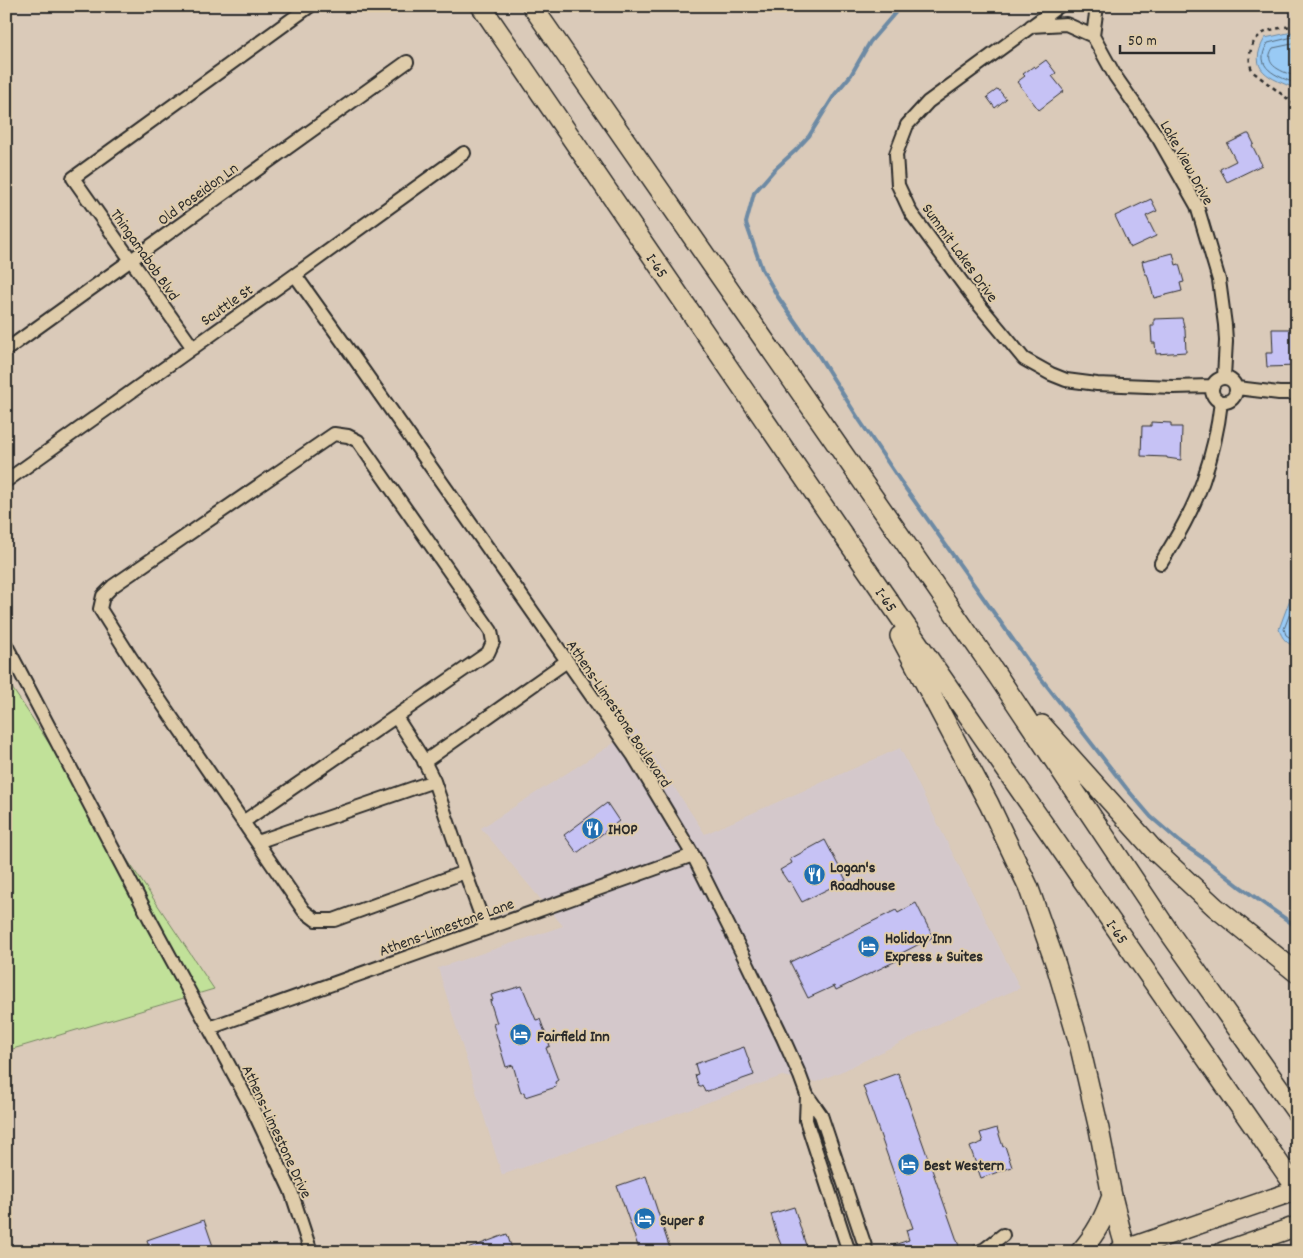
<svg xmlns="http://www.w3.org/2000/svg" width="1303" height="1258" font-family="Dekko,sans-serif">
  <rect width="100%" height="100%" fill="#dacab9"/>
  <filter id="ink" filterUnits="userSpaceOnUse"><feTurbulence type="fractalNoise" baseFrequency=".02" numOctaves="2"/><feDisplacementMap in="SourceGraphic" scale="10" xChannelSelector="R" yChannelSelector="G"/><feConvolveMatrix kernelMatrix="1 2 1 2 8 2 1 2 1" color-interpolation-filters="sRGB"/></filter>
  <g filter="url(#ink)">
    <path fill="#d4c8cb" d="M636,729L705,834L900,748L1020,988L957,1015L845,1070L816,1082L782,1076L502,1175L438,968L563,926L481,828Z"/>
    <path fill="#c1e199" stroke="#768662" d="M6,679L214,989L6,1051Z"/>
    <path fill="#99caf5" stroke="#6d8aa4" d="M1297,31V89C1270,78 1246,71 1265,38Z
      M1297,580V647C1287,644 1282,639 1279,629Z"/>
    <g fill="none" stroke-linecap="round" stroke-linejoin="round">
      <path stroke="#576b7c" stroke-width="1" d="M1297,36L1268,43C1252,68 1277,76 1297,84
        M1297,43L1273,48C1261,66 1284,72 1297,77
        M1297,595L1284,629L1286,635L1297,642"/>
      <path stroke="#6d8aa4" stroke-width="4" d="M901,6L870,42L851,75L835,94L809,136L796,150L774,170L754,193L746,223L762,269L778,297L817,353L860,421L901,482L1033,668L1127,789L1151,817L1180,842L1206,860L1239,886L1297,927"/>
    </g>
    <path fill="#c6c2f5" stroke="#2b2b2b" d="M1046,60L1056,73L1052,76L1064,91L1039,110L1017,82L1025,76L1023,74L1034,66L1035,68Z
      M998,89L1006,99L995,108L987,97Z
      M1247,134H1249L1254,144L1252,145L1262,165L1227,182L1220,169L1236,161L1227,144Z
      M1151,199L1157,211L1146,216L1156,236L1130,248L1115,216Z
      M1173,253L1176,265L1179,264L1184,282L1180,283L1182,291L1154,298L1147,274H1145L1142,261Z
      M1182,318L1185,330L1186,352L1156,354L1155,343H1152L1151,326H1154V319Z
      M1272,329H1297V366L1267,367L1266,353H1273Z
      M1151,422L1171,423V427H1182L1181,460L1167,458V457L1141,456L1142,426H1151Z
      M607,803L619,821L577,853L564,835Z
      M825,840L846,880L802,902L790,881L788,882L780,870L792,863L790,859Z
      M916,903L933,937L896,956L898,960L836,990L834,986L808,998L790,962L896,910L898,913Z
      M522,986L536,1020L540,1019L550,1046L546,1048L558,1080L555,1082L556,1087L525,1097L524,1092L521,1093L513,1065L506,1067L493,1024L497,1023L490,1001L493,1000L491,995Z
      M744,1047L754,1075L705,1092L702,1085L699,1087L695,1075L698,1074L695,1064Z
      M898,1073L960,1249L953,1252H879V1250L909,1240L906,1230L913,1228L863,1086Z
      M997,1128L1003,1147L1005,1146L1012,1167L981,1178L970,1147L983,1142L980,1133Z
      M646,1176L671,1252H640L617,1186Z
      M794,1207L808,1252H784L777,1235L771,1214Z
      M204,1220L215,1252H150L147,1240Z
      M507,1234L513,1252H462V1251Z"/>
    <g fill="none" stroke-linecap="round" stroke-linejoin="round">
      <defs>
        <path id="minor" d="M1059,6L928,102L907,125L896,154L898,185L911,213L975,300L1024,359L1051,374L1066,380L1097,384L1173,387L1212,386
          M1097,6L1093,36L1115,76L1159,139L1197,206L1219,280L1225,325L1226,341L1224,377
          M1031,26L1066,24L1093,36
          M295,275L365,373L633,755L693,855L745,959L783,1038L800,1076L807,1095L821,1115L867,1252
          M193,348L73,178L310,6
          M6,350L131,260L407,62
          M1212 390a12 12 0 1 1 24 0a12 12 0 1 1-24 0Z
          M1237,388L1279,393H1297
          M6,481L295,275L464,153
          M1161,563C1177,537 1193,510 1203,481C1212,455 1218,429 1221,402
          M6,645L153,925L209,1028L254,1112L291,1191L311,1252
          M396,717L423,759L434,781L465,872L486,929
          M424,762L567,661
          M243,822L488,653L493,642L491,631L358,441L348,436L334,434L113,586L103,596L100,609L131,658L304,911L316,920H334L465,872
          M257,842L434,781
          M209,1028L693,855
          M807,1095L806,1120L849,1252
          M978,1252L985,1249L1003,1235"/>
        <path id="highway" d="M481,6L863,564L1297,1189
          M532,6L997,675L1171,935L1297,1113
          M900,636L989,804L1028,886L1056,965L1079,1043L1099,1129L1112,1196L1121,1232L1126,1249L1128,1252
          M1042,725L1153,849L1215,907L1297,973
          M1080,1252C1096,1234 1104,1218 1112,1196
          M1118,1252L1297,1190
          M1223,1252L1297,1226"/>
      </defs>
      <use href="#minor" stroke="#2b2b2b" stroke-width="16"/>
      <use href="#highway" stroke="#2b2b2b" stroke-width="22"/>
      <path stroke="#2b2b2b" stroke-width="2.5" stroke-dasharray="4 4" stroke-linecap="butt" d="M1297,25C1278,29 1257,28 1251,49C1249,58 1249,64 1253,72L1297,106"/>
      <use href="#minor" stroke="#dfccaa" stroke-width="12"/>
      <use href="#highway" stroke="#dfccaa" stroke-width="19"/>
    </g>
  </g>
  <defs>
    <symbol id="restaurant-disc" viewBox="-11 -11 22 22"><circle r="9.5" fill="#1f6fb2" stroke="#dfccaa"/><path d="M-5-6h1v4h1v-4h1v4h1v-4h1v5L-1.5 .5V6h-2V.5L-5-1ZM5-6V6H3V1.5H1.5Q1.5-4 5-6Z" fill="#fff"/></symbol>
    <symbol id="hotel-disc" viewBox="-11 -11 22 22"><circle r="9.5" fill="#1f6fb2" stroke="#dfccaa"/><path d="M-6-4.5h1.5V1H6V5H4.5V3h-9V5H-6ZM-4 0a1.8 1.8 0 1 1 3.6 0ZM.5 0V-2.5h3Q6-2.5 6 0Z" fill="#fff"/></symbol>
  </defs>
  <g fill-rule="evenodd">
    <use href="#restaurant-disc" x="580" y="816" width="25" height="25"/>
    <use href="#restaurant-disc" x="802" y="862" width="25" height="25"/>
    <use href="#hotel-disc" x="856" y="934" width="25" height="25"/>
    <use href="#hotel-disc" x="508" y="1022" width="25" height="25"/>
    <use href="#hotel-disc" x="896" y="1152" width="25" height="25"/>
    <use href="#hotel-disc" x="632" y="1206" width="25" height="25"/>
  </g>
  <g text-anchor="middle" stroke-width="4" stroke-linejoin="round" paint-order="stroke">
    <g font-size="16" fill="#2b2b2b" stroke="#dfccaa">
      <text transform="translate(1188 162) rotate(61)" y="6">Lake View Drive</text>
      <text transform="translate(197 193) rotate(-36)" y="6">Old Poseidon Ln</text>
      <text transform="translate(961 252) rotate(54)" y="6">Summit Lakes Drive</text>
      <text transform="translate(146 254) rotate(55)" y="6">Thingamabob Blvd</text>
      <text transform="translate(658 265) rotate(56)" y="6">I-65</text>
      <text transform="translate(226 304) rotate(-35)" y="6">Scuttle St</text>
      <text transform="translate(887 599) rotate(55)" y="6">I-65</text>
      <text transform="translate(620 713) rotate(56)" y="6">Athens-Limestone Boulevard</text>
      <text transform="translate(446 926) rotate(-20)" y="6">Athens-Limestone Lane</text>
      <text transform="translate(1118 931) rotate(55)" y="6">I-65</text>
      <text transform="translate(278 1131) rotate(65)" y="6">Athens-Limestone Drive</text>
    </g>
    <g font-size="16" font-weight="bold" fill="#2b2b2b" stroke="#dfccaa" text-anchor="start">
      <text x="608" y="834">IHOP</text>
      <text x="830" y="872">Logan's<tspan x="830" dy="18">Roadhouse</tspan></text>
      <text x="885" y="943">Holiday Inn<tspan x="885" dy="18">Express &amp; Suites</tspan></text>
      <text x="537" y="1041">Fairfield Inn</text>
      <text x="924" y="1170">Best Western</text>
      <text x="660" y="1225">Super 8</text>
    </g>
  </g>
  <rect width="1303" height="1258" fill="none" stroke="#dfccaa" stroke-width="25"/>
  <rect x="12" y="12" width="1278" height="1233" fill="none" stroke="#2b2b2b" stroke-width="2" filter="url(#ink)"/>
  <path d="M1120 45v8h94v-8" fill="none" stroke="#2b2b2b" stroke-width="2.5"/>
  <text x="1128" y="45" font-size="15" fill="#2b2b2b" stroke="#dfccaa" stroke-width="4" paint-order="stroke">50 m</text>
</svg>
